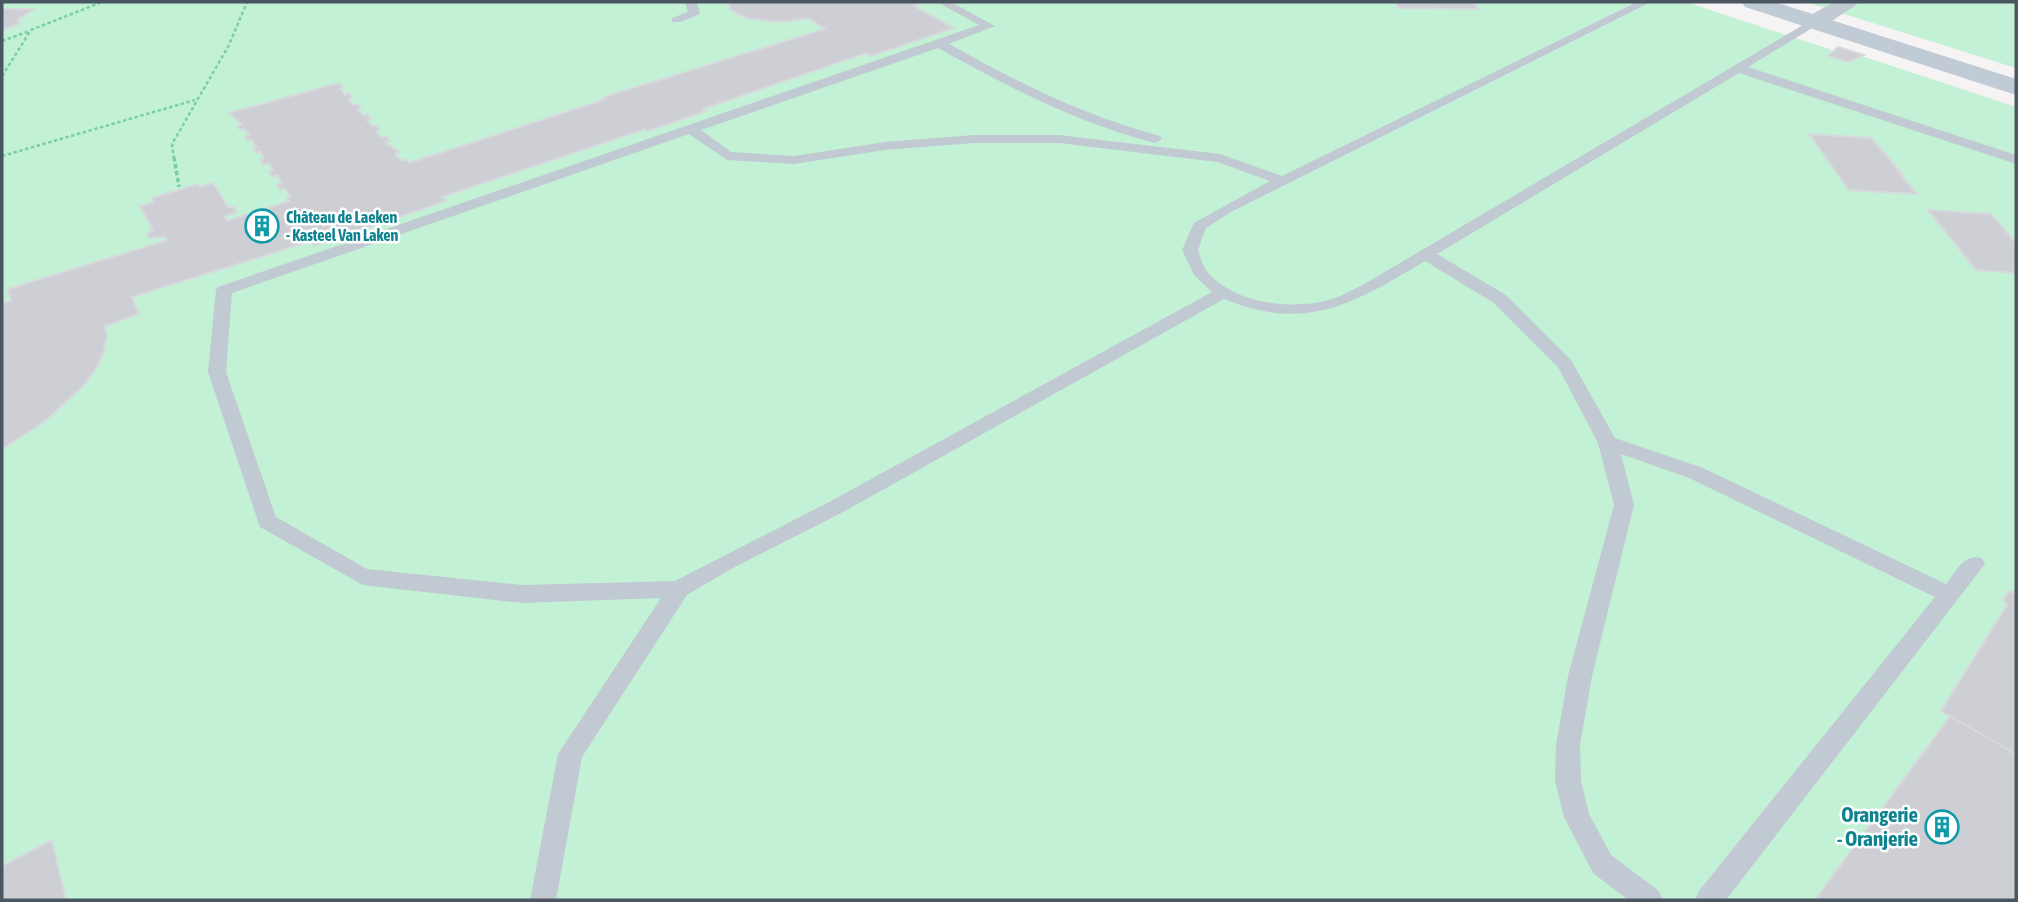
<svg xmlns="http://www.w3.org/2000/svg" width="2018" height="902" font-family="'Asap Condensed',sans-serif">
  <rect width="100%" height="100%" fill="#f5f3f3"/>
  <path fill="#c3f1d5" d="M2,2H1686L1832,50L1829,56L1847,62L1862,56L2016,107V900H2Z
    M1806,2H2016V68Z"/>
  <path fill="#cdcfd5" stroke="#d7d9de" stroke-width="2" d="M728,2H913L918,5L914,6L954,28L871,56L866,53L703,109L706,111L648,131L645,129L442,197L446,201L314,246L311,241L132,297L139,314L105,326L107,336L104,351L97,367L84,385L44,422L2,449V303L11,301L8,289L168,240L164,237L149,238L147,234L153,230L140,206L154,202L152,198L198,184L200,187L213,183L228,207H234L237,212L224,217L227,221L289,201L286,198L290,196L285,188L280,190L277,185L281,183L277,175L272,177L269,172L273,171L269,163L263,165L260,160L264,159L260,151L256,153L253,148L256,147L252,140L247,141L245,137L249,135L244,128L240,130L237,126L242,124L229,113L339,83L343,88L340,89L345,95L349,93L352,98L348,99L354,105L358,104L361,108L357,109L363,116L367,114L371,119L367,120L372,126L376,125L380,129L376,131L381,138L386,136L389,141L385,142L399,152L395,154L402,161L406,159L409,163L606,99L604,97L825,29L808,18L781,22L746,18L731,10Z
    M1395,2H1473L1478,9L1398,8Z
    M2,9H34L17,20L20,24L2,30Z
    M1838,47L1864,55L1848,62L1828,56Z
    M1809,134L1871,138L1901,172L1898,171L1917,194L1849,190Z
    M1928,210L1991,214L2016,243V273L1976,270Z
    M2008,591L2016,593V754L1941,711L2007,605L2003,600Z
    M1950,716L2016,754V900H1815Z
    M52,840L66,900H2V866Z"/>
  <g fill="none" stroke-linecap="round" stroke-linejoin="round">
    <path stroke="#7ad0a6" stroke-width="2.5" stroke-dasharray="3.5 2.5" stroke-linecap="butt" d="M2,41L30,31
      M2,76L31,30L102,2
      M2,156L195,100
      M174,159L172,144L229,45L247,2"/>
    <path stroke="#7ad0a6" stroke-width="3.5" stroke-dasharray="4.5 2.5" stroke-linecap="butt" d="M174,157L179,187"/>
    <path fill="#c1cad2" fill-rule="evenodd" d="M685,2H697L700,14L680,22H672V18L688,12Z
      M937,2H951L995,26L949,44C1021,84 1080,114 1160,136L1162,139L1155,143C1077,123 1008,87 938,48L701,130L731,152L794,156L885,142L974,135H1059L1220,154L1282,176L1637,2H1651L1231,212L1206,228L1198,250C1200,256 1202,264 1206,270C1232,304 1294,311 1332,299C1342,296 1352,290 1361,286L1815,18L1819,20V24L1748,67L2016,155V164L1739,73L1437,254L1506,295L1571,360L1615,438L1703,468L1946,584C1956,571 1964,553 1982,558L1985,564L1726,900H1695L1699,891L1935,597L1689,478L1621,454L1634,505L1592,676L1580,745L1581,781L1589,814L1611,855L1659,891L1663,900H1628L1593,873L1564,817L1555,781L1556,745L1568,676L1614,505L1598,443L1558,367L1494,303L1425,261C1355,303 1307,333 1224,299L845,511L731,569L687,595L582,757L556,900H530L558,754L661,598L522,603L363,585L260,527L208,372L216,290L218,287L979,25ZM689,134L727,160L794,164L885,150L974,143H1059L1217,162L1270,181L1194,223L1182,250L1194,275L1212,292L831,501L675,581L522,585L367,569L276,517L226,372L232,293Z"/>
    <path fill="#c1cad2" fill-rule="evenodd" d="M1834,2H1860L1823,27H1807L1804,22L1807,17Z"/>
    <path fill="#c1cbd6" fill-rule="evenodd" d="M1742,2H1775L2016,79V95L1745,7Z"/>
  </g>
  <defs>
    <symbol id="building-ring" viewBox="-11 -11 22 22"><circle r="9.5" fill="#fff" stroke="#0f9aa8" stroke-width="1.5"/><path d="M-4-6H4V6H1V3H-1V6H-4ZM-2.5-4.3h1.7v1.8h-1.7ZM.8-4.3h1.7v1.8H.8ZM-2.5-1h1.7V.8h-1.7ZM.8-1h1.7V.8H.8Z" fill="#0f9aa8"/></symbol>
  </defs>
  <g fill-rule="evenodd">
    <use href="#building-ring" x="243" y="207" width="38" height="38"/>
    <use href="#building-ring" x="1923" y="808" width="38" height="38"/>
  </g>
  <g text-anchor="middle" stroke-width="5" stroke-linejoin="round" paint-order="stroke">
    <g font-size="16" font-weight="bold" fill="#0d838f" stroke="#fff" text-anchor="start">
      <text x="286" y="223">Château de Laeken<tspan x="286" dy="18">- Kasteel Van Laken</tspan></text>
    </g>
    <g font-size="21" font-weight="bold" fill="#0d838f" stroke="#fff" text-anchor="end">
      <text x="1918" y="822">Orangerie<tspan x="1918" dy="24">- Oranjerie</tspan></text>
    </g>
  </g>
  <rect width="2018" height="902" fill="none" stroke="#4a5661" stroke-width="7"/>
</svg>
